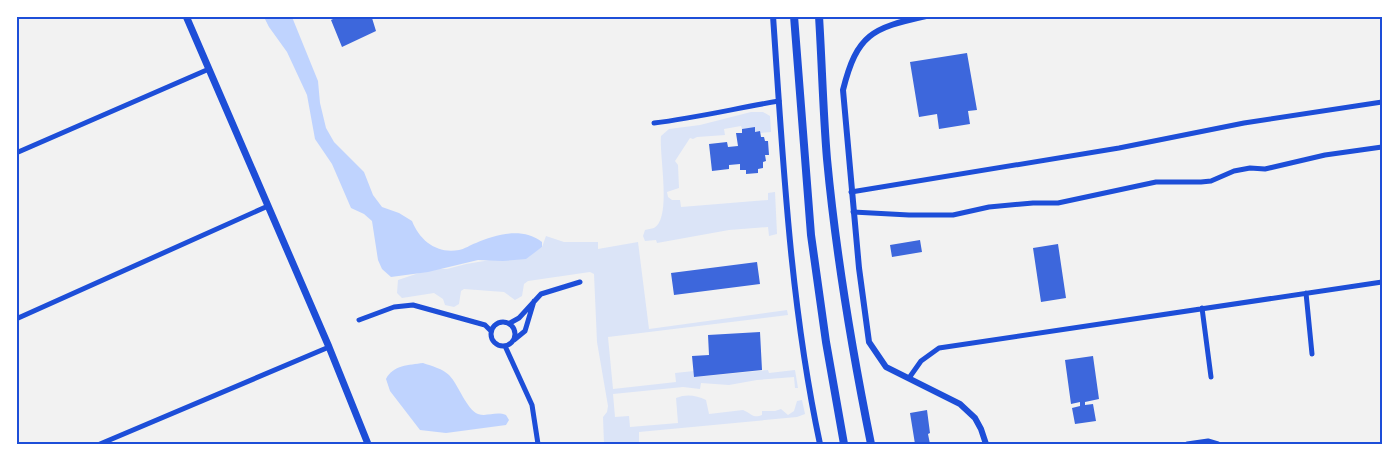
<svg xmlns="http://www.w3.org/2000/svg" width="1399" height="461" font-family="'PT Sans',sans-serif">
  <rect width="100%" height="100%" fill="#f2f2f2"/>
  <path fill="#dbe4f7" d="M751,112H763L770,116L771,132L760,133V131L755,132V128L742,129L741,126L724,129L725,135L697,137L693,139L690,138L675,161L678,165L679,188L667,192L668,197L672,200H680L681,207L768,200V193L775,192L777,234L769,236L768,227L729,230L657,243L656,240L645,241L643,236L645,230C648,229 651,229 654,228C672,218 659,155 661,136L669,129L700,125Z
    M546,236L564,242H598V249L638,242L649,329L787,310L788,315L608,337L613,389L676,382L675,373L694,371L695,377L768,370L769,373L795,370L798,388H795L794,377L757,380L729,385L701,383L700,389L683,387L613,394L615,417L629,416L630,427L678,423L676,398C686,394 696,395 706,400L709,414L743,410C751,413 753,419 762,415V411H775L781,409L788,415L794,411L797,401L802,400L805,414L797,417L639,432V444H604L603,417L607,412L608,406L597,342L594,274L590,272L528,281L524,284L522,296L515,300L504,292L464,289L461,291L459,304L454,307L445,305L443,299L434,293L402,298L397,293L398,280L431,269H447L466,264L533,253L542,247Z"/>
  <path fill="#bfd3fe" d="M264,17H292L318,81L320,103L326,128L334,142L364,172L373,195L382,207L399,213L412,221C420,241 437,254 459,250C465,249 470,245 476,243C496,234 523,227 542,242V247L526,259L503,261L478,260L428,272L391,277L382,269L378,260L372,221L364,214L351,208L332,164L315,139L307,95L287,52L269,27Z
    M423,363C432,366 443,369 449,375C458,384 467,410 478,414C487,417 496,411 506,415L509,420L506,425L446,433L420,430L390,391L386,379C393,365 409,365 423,363Z"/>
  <path fill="#3d67dc" d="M339,16H370L372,18L376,31L342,47L331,20Z
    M967,53L977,110L968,111L970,124L939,129L937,114L919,117L910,62Z
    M755,127V132L760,131L761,137H764L765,141H768L769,155H765L766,161L763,162V168L758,169V173L746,174V170H740V164L729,165V169L712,171L709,144L727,142L728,147L738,146L736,133H742V129Z
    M920,240L922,252L892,257L890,245Z
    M1058,244L1066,298L1041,302L1033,248Z
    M757,262L760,284L674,295L671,273Z
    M760,332L762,370L694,377L692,356L709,355L708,335Z
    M1093,356L1099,399L1085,402V405L1093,404L1096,421L1075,424L1072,408L1080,406V402L1071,404L1065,360Z
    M927,410L930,433L928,434L930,444H915L910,413Z"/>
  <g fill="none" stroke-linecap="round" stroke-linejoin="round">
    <path stroke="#1d4ed8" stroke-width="5" d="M654,123C696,118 737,108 779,101
      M16,153L209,69
      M851,192L1119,148L1244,123L1382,102
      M853,212L909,215H953L989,207L1033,203H1058L1156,182H1201L1211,181L1234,171L1250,168L1265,169L1325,155L1382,147
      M1306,293L1312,354
      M1202,308L1211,377
      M16,319L268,206
      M359,320L394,307L413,305L485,325L491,331
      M491 334a12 12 0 1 1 24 0a12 12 0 1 1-24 0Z
      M510,323L519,318L541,294L580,282
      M514,340L525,331L534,301
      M505,346L532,405L538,444
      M909,378L921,361L939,348L1382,282
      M100,444L329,347
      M1187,444L1208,441L1218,444"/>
    <path stroke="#1d4ed8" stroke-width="6" d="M773,16C783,159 790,304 820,444
      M926,16C872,28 857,34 843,90L859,268L869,342L886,367L960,404L975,418L981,429L986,444"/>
    <path stroke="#1d4ed8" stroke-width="7" d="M186,16L329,347L368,444"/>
    <path stroke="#1d4ed8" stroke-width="8" d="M794,16L811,235L826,342L844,444
      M819,16C822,64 823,111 827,159C836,255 852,350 871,444"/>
  </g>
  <rect width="1399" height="461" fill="none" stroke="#ffffff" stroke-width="36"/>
  <rect x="18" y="18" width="1363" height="425" fill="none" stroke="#1d4ed8" stroke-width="2"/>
</svg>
